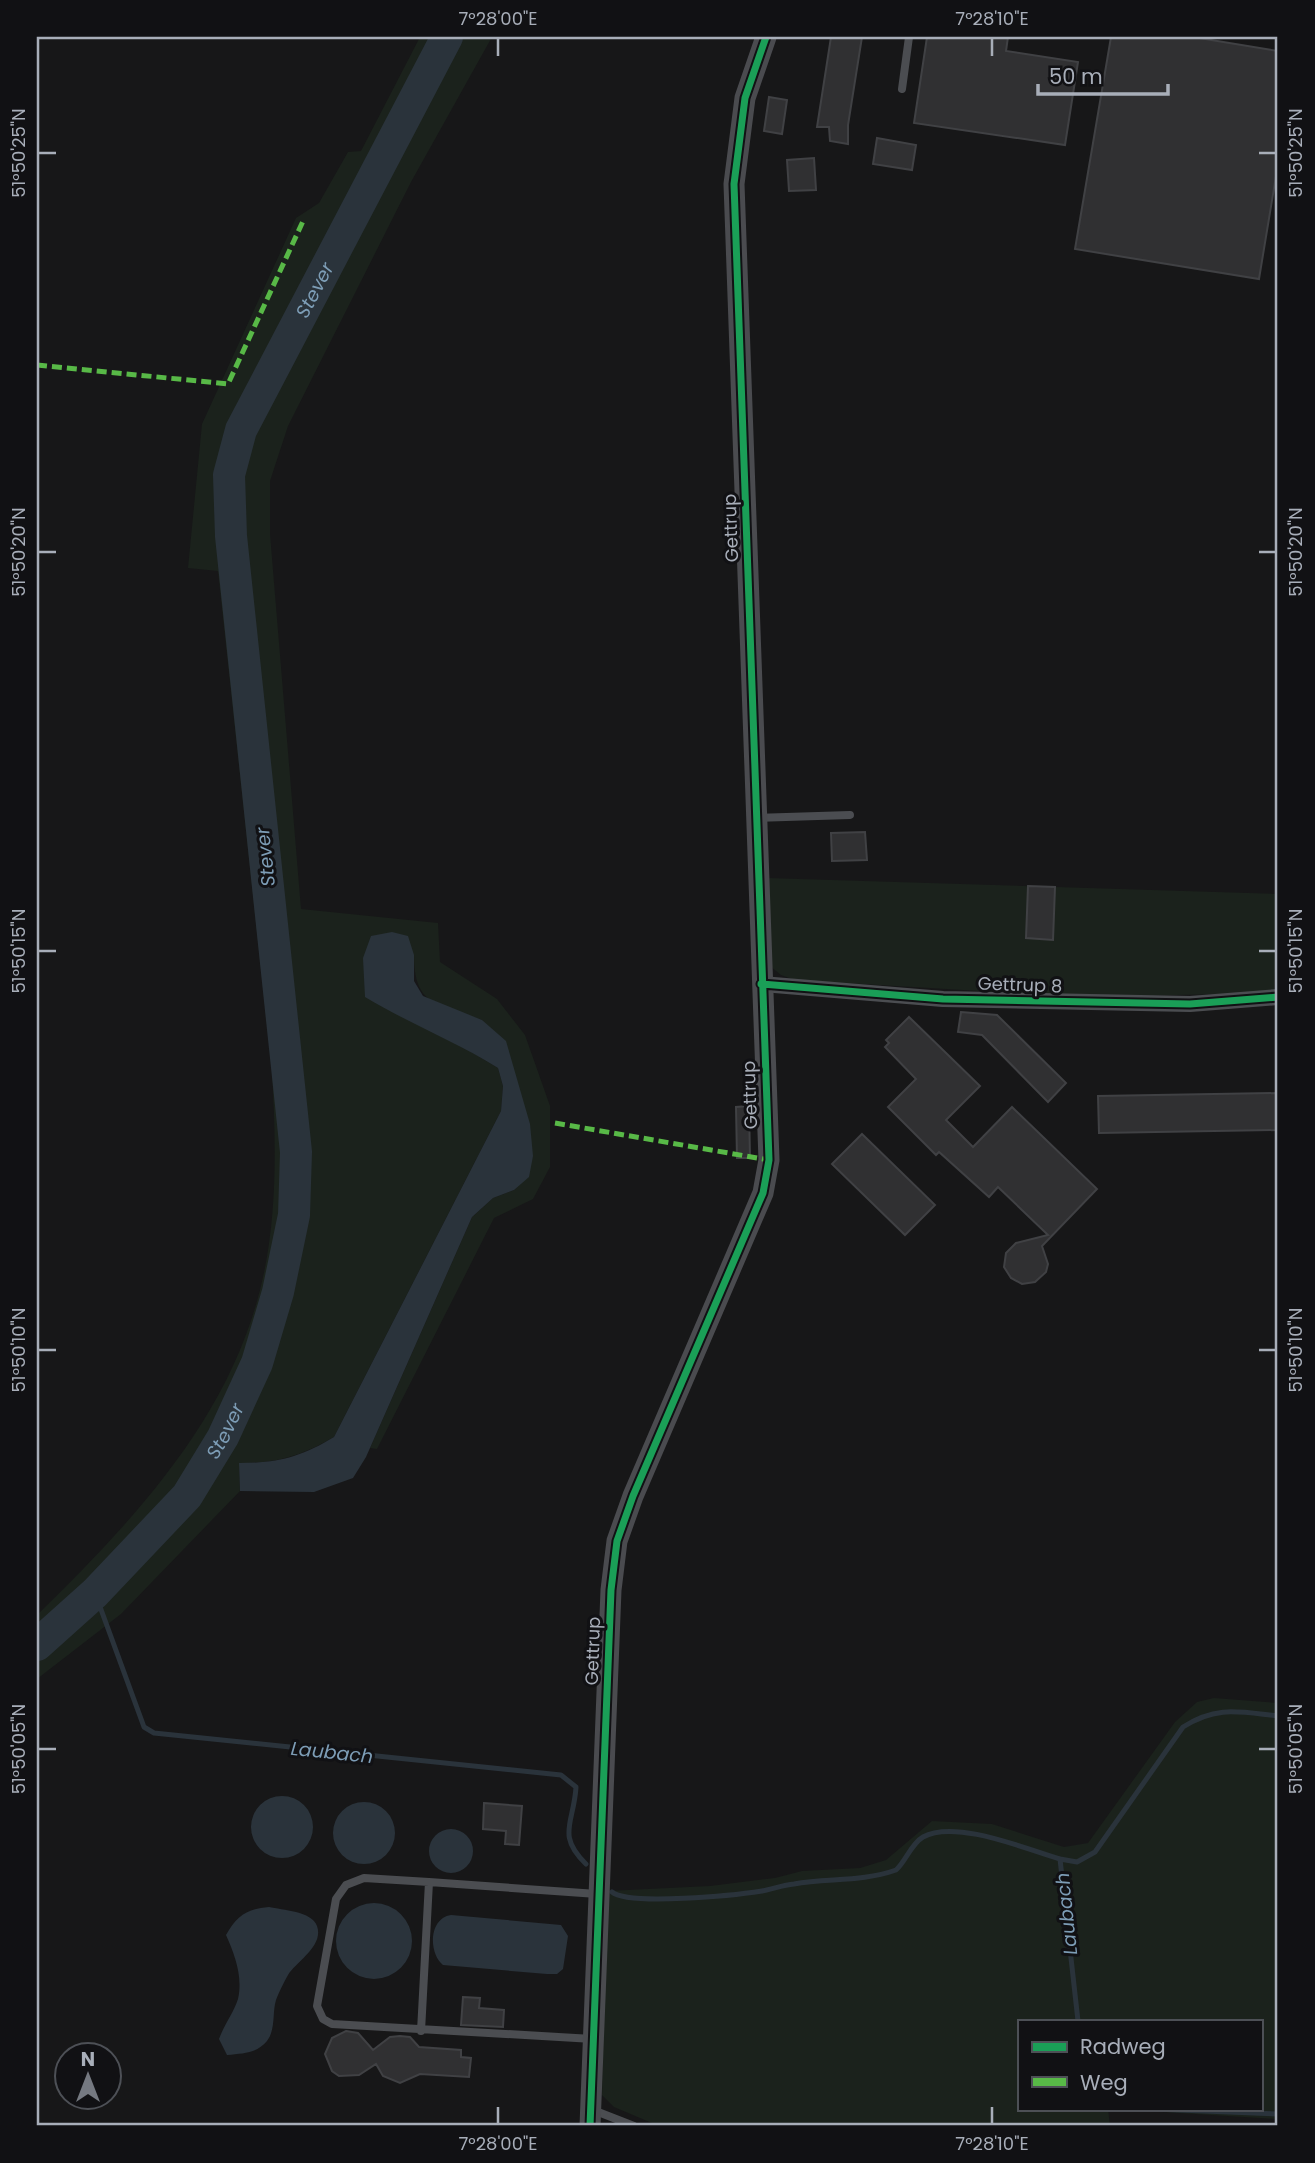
<svg xmlns="http://www.w3.org/2000/svg" width="1315" height="2163" font-family="Poppins,sans-serif">
  <rect width="100%" height="100%" fill="#171718"/>
  <path fill="#1b221c" d="M420,37H492L411,182L288,426L270,481V534L301,909L438,923L440,962L497,999L525,1035L550,1106V1167L533,1199L494,1218L377,1449L370,1448L472,1217L493,1198L514,1190L533,1156L482,1020C439,1003 414,1008 414,955L363,958L470,1051L498,1068L503,1086L501,1111L334,1437C301,1456 278,1463 239,1463L240,1491L121,1614L37,1679V1615C131,1523 227,1422 260,1290C278,1219 276,1144 272,1072L218,571L188,568L202,424L296,218L319,203L348,152L361,151Z
    M767,878L1278,894L1274,993L1081,997L795,980L781,975L770,966Z
    M1214,1698L1278,1703V2119L1114,2109H1261V2021H1019V2109H1108L1110,2126H659L614,2107L602,2095L607,1891L710,1886L775,1878L802,1871L860,1868L886,1860L932,1821L992,1824L1064,1847L1088,1843L1175,1722L1197,1702Z"/>
  <path fill="#2a333b" d="M392,932L408,936L414,955V981L423,996L482,1020L506,1041L530,1124L533,1156L529,1177L514,1190L493,1198L472,1217L366,1457L353,1478L314,1492L240,1491L239,1463C278,1463 301,1457 334,1437L501,1111L503,1086L498,1068C455,1041 408,1023 365,997L363,958L371,936Z
    M251 1827a31 31 0 1 1 62 0a31 31 0 1 1-62 0Z
    M333 1833a31 31 0 1 1 62 0a31 31 0 1 1-62 0Z
    M429 1851a22 22 0 1 1 44 0a22 22 0 1 1-44 0Z
    M336 1941a38 38 0 1 1 76 0a38 38 0 1 1-76 0Z
    M269,1907C282,1910 312,1911 317,1926C324,1946 297,1961 288,1975C284,1982 279,1992 276,2000C272,2013 276,2029 267,2041C256,2054 243,2053 227,2055L219,2039C224,2025 234,2012 238,1999C243,1977 235,1955 226,1935C237,1916 246,1909 269,1907Z
    M451,1915L561,1925L568,1936L563,1969L557,1974H547L443,1965C428,1953 429,1918 451,1915Z"/>
  <g fill="none" stroke-linecap="round" stroke-linejoin="round">
    <path stroke="#2a333b" stroke-width="5" d="M95,1593L144,1727L154,1733L561,1775L576,1787C574,1823 556,1835 586,1864
      M1060,1859L1077,1862L1095,1852L1183,1727C1217,1705 1240,1712 1278,1716
      M612,1892C628,1906 737,1895 762,1891C773,1889 783,1885 794,1884C829,1878 862,1882 896,1870C906,1861 911,1844 923,1837C955,1819 1026,1849 1060,1859L1078,2021
      M1154,2109L1278,2114"/>
    <path stroke="#2a333b" stroke-width="32" id="s1" d="M37,1645L95,1593L187,1496L223,1437L257,1363L278,1292L294,1215L296,1152L231,536L229,475L241,430L447,37"/>
  </g>
  <path fill="#303032" stroke="#404144" stroke-width="2" d="M831,37H862L848,125V144L830,141L829,127H817Z
    M927,37H1008L1006,51L1078,62L1065,145L914,123Z
    M1111,37H1193L1278,51V164L1259,279L1075,249Z
    M769,97L787,100L782,134L764,131Z
    M877,138L916,145L912,170L873,164Z
    M814,158L816,190L789,191L787,160Z
    M865,832L867,860L832,861L831,833Z
    M1028,886L1055,887L1053,940L1026,938Z
    M961,1012L997,1015L1066,1083L1048,1102L982,1035L958,1032Z
    M909,1017L980,1086L946,1120L973,1147L1012,1107L1097,1189L1042,1246L1048,1264L1046,1272L1035,1282L1022,1284L1011,1278L1004,1267L1006,1253L1016,1243L1048,1235L998,1187L989,1197L939,1152L936,1155L888,1107L916,1079L885,1047L889,1043L886,1040Z
    M1278,1093V1130L1099,1133L1098,1096Z
    M749,1106L750,1158H737L736,1107Z
    M862,1134L935,1205L905,1235L832,1164Z
    M484,1803L522,1806L519,1845L505,1844L506,1831L483,1829Z
    M463,1997L480,1998L479,2008L504,2010L503,2027L461,2025Z
    M346,2031L358,2033L373,2050L390,2037L400,2036L410,2037L419,2047L461,2050V2057L471,2058L469,2077L420,2074L400,2083L383,2076L376,2064L359,2075L339,2076L332,2071L325,2054L332,2038Z"/>
  <g fill="none" stroke-linecap="round" stroke-linejoin="round">
    <path stroke="#4b4d51" stroke-width="8" d="M902,89L909,37
      M757,818L850,815
      M429,1882L597,1894
      M421,2031L429,1882L364,1878L346,1885L336,1899L317,2006L323,2019L332,2024L593,2039
      M593,2110L634,2126"/>
    <path stroke="#4b4d51" stroke-width="16" d="M761,984L943,999L1190,1004L1278,997"/>
    <path stroke="#4a4b4f" stroke-width="21" d="M590,2126L611,1590L617,1541L633,1496L763,1193L769,1160L734,184L745,98L766,37"/>
    <path stroke="#58b947" stroke-width="5" stroke-dasharray="10 5" stroke-linecap="butt" d="M37,365L228,384L304,219
      M555,1123L769,1160"/>
    <defs>
      <path id="cycleway" d="M761,984L943,999L1190,1004L1278,997
        M590,2126L611,1590L617,1541L633,1496L763,1193L769,1160L734,184L745,98L766,37"/>
    </defs>
    <use href="#cycleway" stroke="#111114" stroke-width="11"/>
    <use href="#cycleway" stroke="#1a9f57" stroke-width="7"/>
  </g>
  <path fill="none" stroke="#a8aeb9" stroke-width="2.5" d="M498,38V56M992,38V56M38,153H56M1259,153H1276M38,552H56M1259,552H1276M38,951H56M1259,951H1276M38,1350H56M1259,1350H1276M38,1749H56M1259,1749H1276M498,2107V2124M992,2107V2124"/>
  <g text-anchor="middle" stroke-width="6" stroke-linejoin="round" paint-order="stroke">
    <g font-size="18" fill="#a8aeb9" stroke="#111114">
      <text transform="translate(731 528) rotate(-92)" y="6">Gettrup</text>
      <text transform="translate(1020 985) rotate(2)" y="6">Gettrup 8</text>
      <text transform="translate(750 1095) rotate(-92)" y="6">Gettrup</text>
      <text transform="translate(593 1651) rotate(-88)" y="6">Gettrup</text>
    </g>
    <g font-size="19" font-style="italic" fill="#7d9db6" stroke="#111114">
      <text dy="7" stroke="none"><textPath href="#s1" startOffset="1463">Stever</textPath></text>
      <text transform="translate(265 857) rotate(-96)" y="7">Stever</text>
      <text dy="7" stroke="none"><textPath href="#s1" startOffset="287">Stever</textPath></text>
      <text transform="translate(332 1752) rotate(6)" y="7">Laubach</text>
      <text transform="translate(1066 1914) rotate(-96)" y="7">Laubach</text>
    </g>
  </g>
  <rect width="1315" height="2163" fill="none" stroke="#111114" stroke-width="77"/>
  <rect x="1018" y="2020" width="245" height="91" fill="#111114" stroke="#4d5056" stroke-width="2"/>
  <rect x="1032" y="2042" width="35" height="10" fill="#1a9f57" stroke="#4d5056" stroke-width="2"/>
  <text x="1080" y="2054" font-size="21" fill="#a8aeb9">Radweg</text>
  <rect x="1032" y="2077" width="35" height="10" fill="#58b947" stroke="#4d5056" stroke-width="2"/>
  <text x="1080" y="2090" font-size="21" fill="#a8aeb9">Weg</text>
  <g transform="translate(88 2076)"><circle r="33" fill="#111114" stroke="#4d5056" stroke-width="2"/>
  <path d="M0-5L12 26L0 18L-12 26Z" fill="#757981"/>
  <text y="-10" font-size="19" font-weight="bold" text-anchor="middle" fill="#a8aeb9">N</text>
  </g>
  <path d="M1038 84v10h130v-10" fill="none" stroke="#a8aeb9" stroke-width="3.5"/>
  <text x="1049" y="84" font-size="21" fill="#a8aeb9" stroke="#111114" stroke-width="5" paint-order="stroke">50 m</text>
  <rect x="38" y="38" width="1238" height="2086" fill="none" stroke="#a8aeb9" stroke-width="2.5"/>
  <g font-size="18" text-anchor="middle" fill="#a8aeb9">
    <text x="498" y="25">7°28'00"E</text>
    <text x="992" y="25">7°28'10"E</text>
    <text transform="translate(19 153) rotate(-90)" y="6">51°50'25"N</text>
    <text transform="translate(1296 153) rotate(-90)" y="6">51°50'25"N</text>
    <text transform="translate(19 552) rotate(-90)" y="6">51°50'20"N</text>
    <text transform="translate(1296 552) rotate(-90)" y="6">51°50'20"N</text>
    <text transform="translate(19 951) rotate(-90)" y="6">51°50'15"N</text>
    <text transform="translate(1296 951) rotate(-90)" y="6">51°50'15"N</text>
    <text transform="translate(19 1350) rotate(-90)" y="6">51°50'10"N</text>
    <text transform="translate(1296 1350) rotate(-90)" y="6">51°50'10"N</text>
    <text transform="translate(19 1749) rotate(-90)" y="6">51°50'05"N</text>
    <text transform="translate(1296 1749) rotate(-90)" y="6">51°50'05"N</text>
    <text x="498" y="2150">7°28'00"E</text>
    <text x="992" y="2150">7°28'10"E</text>
  </g>
</svg>
